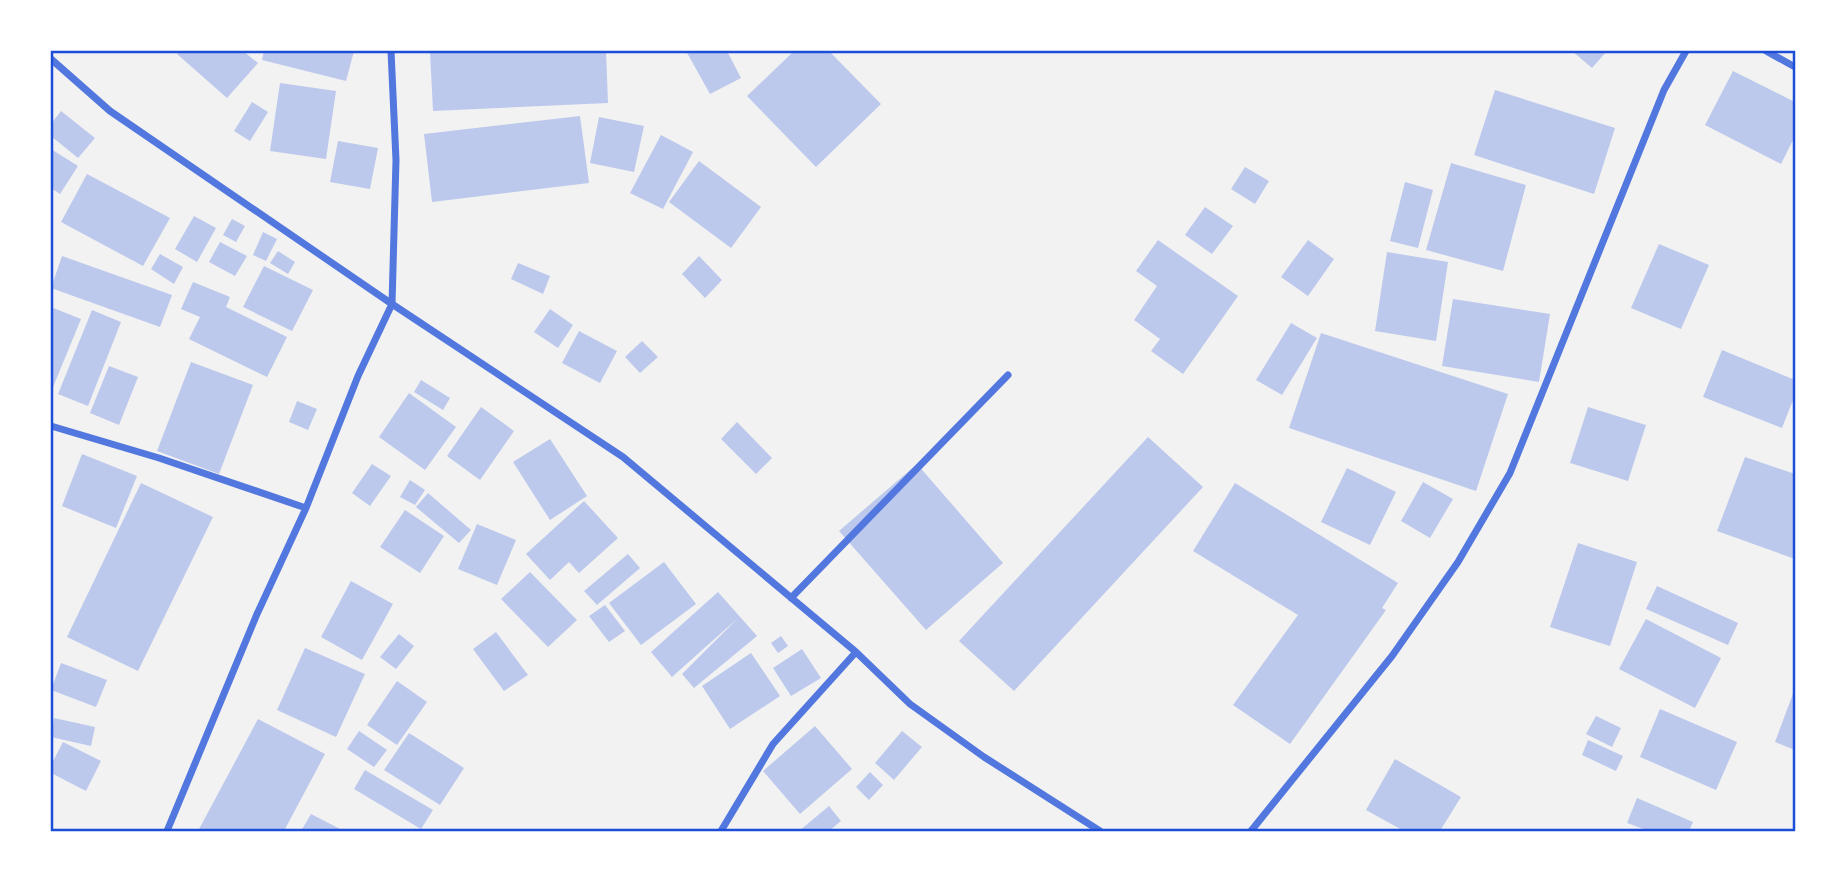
<svg xmlns="http://www.w3.org/2000/svg" width="1846" height="882" font-family="Karla,sans-serif">
  <rect width="100%" height="100%" fill="#f2f2f2"/>
  <path fill="#bdc9ec" d="M180,51H243L258,63L227,98L177,54Z
    M264,51H354L346,81L262,60Z
    M606,51L608,103L433,111L430,52Z
    M686,51H727L741,78L710,94Z
    M794,51H829L881,104L816,167L747,96Z
    M1572,51H1607L1592,68Z
    M1733,71L1795,102V136L1781,164L1705,125Z
    M280,83L336,91L326,159L270,151Z
    M1495,90L1615,128L1594,194L1474,155Z
    M252,102L268,112L250,141L234,131Z
    M61,111L95,138L78,158L51,136V124Z
    M580,116L589,183L432,202L424,134Z
    M599,117L644,126L634,172L590,163Z
    M661,135L693,152L663,209L630,193Z
    M338,141L378,148L370,189L330,182Z
    M51,149L78,166L60,194L51,188Z
    M699,161L761,207L731,248L669,202Z
    M1451,163L1526,185L1503,271L1426,250Z
    M1245,167L1269,181L1255,204L1231,189Z
    M87,174L170,218L143,266L61,222Z
    M1405,182L1433,190L1418,248L1390,241Z
    M1205,207L1233,226L1212,254L1185,235Z
    M194,216L216,228L197,262L175,249Z
    M232,219L245,226L236,242L223,235Z
    M263,232L277,239L266,261L253,255Z
    M1158,240L1238,296L1183,374L1151,351L1160,339L1134,320L1157,286L1136,271Z
    M1308,240L1334,259L1308,296L1281,277Z
    M220,242L247,256L235,276L209,262Z
    M1659,244L1709,265L1681,329L1631,308Z
    M278,251L295,262L288,274L270,263Z
    M1387,252L1448,262L1436,341L1375,331Z
    M160,254L183,267L174,284L151,269Z
    M62,256L172,295L160,327L51,288Z
    M699,256L722,280L705,298L682,274Z
    M518,263L550,276L543,294L511,279Z
    M264,266L313,290L292,331L243,307Z
    M193,282L230,297L226,307L287,337L267,377L189,339L200,317L181,309Z
    M1453,299L1550,314L1539,382L1442,366Z
    M51,307L81,319L51,392Z
    M550,309L573,325L558,348L534,332Z
    M92,310L121,322L88,406L58,394Z
    M1291,323L1317,338L1282,395L1256,380Z
    M579,331L617,351L600,383L562,363Z
    M1321,333L1508,394L1476,491L1289,428Z
    M642,341L658,357L640,373L625,357Z
    M1722,350L1795,380V395L1782,428L1703,397Z
    M191,362L253,385L219,474L157,451Z
    M109,366L138,377L119,425L90,413Z
    M421,380L450,398L443,410L414,392Z
    M409,393L456,427L425,470L379,437Z
    M297,401L317,409L308,430L289,422Z
    M481,407L514,431L480,480L447,456Z
    M1588,407L1646,425L1628,481L1570,463Z
    M737,422L772,458L756,474L721,439Z
    M1148,437L1203,487L1014,691L959,641Z
    M550,439L587,496L550,520L513,462Z
    M82,454L137,476L116,528L62,506Z
    M1745,457L1795,474V559L1717,531Z
    M372,464L391,476L370,506L352,493Z
    M917,464L1003,563L926,630L839,531Z
    M1347,468L1396,492L1370,545L1321,522Z
    M410,480L425,490L415,505L400,497Z
    M1423,482L1453,499L1430,538L1401,521Z
    M141,483L213,517L138,671L67,637Z
    M1235,483L1398,583L1382,608L1386,610L1290,744L1233,705L1298,615L1193,551Z
    M428,493L471,530L459,543L416,507Z
    M584,501L618,538L579,573L569,562L550,580L526,554Z
    M405,510L444,536L420,573L380,547Z
    M477,524L516,540L497,585L458,569Z
    M1578,543L1637,562L1610,646L1550,627Z
    M628,554L640,568L597,605L584,591Z
    M664,562L696,604L641,645L609,603Z
    M530,572L577,620L548,647L501,599Z
    M351,581L393,604L362,660L321,637Z
    M1657,586L1738,623L1728,645L1646,609Z
    M718,592L757,636L694,688L682,674L738,618L672,677L651,652Z
    M605,605L625,631L609,642L589,616Z
    M1646,619L1721,658L1695,708L1619,669Z
    M496,632L528,675L504,691L473,649Z
    M399,634L414,646L396,669L380,657Z
    M781,636L788,646L778,653L771,643Z
    M305,648L365,674L336,737L277,710Z
    M802,649L821,678L791,696L773,668Z
    M751,653L780,696L730,729L702,686Z
    M61,663L107,680L96,707L51,690Z
    M397,681L427,702L397,745L367,725Z
    M1795,688V750L1775,742Z
    M1660,709L1737,742L1716,790L1640,757Z
    M1596,716L1621,728L1612,747L1586,734Z
    M54,718L95,727L91,746L51,737Z
    M258,719L325,754L284,831H198Z
    M815,726L852,769L800,814L763,771Z
    M359,731L387,750L374,767L347,749Z
    M902,731L922,747L894,780L875,763Z
    M409,733L464,768L440,805L384,770Z
    M1588,740L1623,756L1616,771L1582,755Z
    M63,742L101,761L86,791L51,773V765Z
    M1395,759L1461,797L1440,831H1404L1366,810Z
    M365,770L433,810L421,829L354,789Z
    M870,772L883,785L869,800L856,787Z
    M1637,798L1693,822L1689,831H1649L1627,823Z
    M829,806L841,821L829,831H799Z
    M311,814L344,831H301Z"/>
  <g fill="none" stroke-linecap="round" stroke-linejoin="round">
    <path stroke="#5277de" stroke-width="7" d="M1766,51L1795,67
      M51,59L110,111L392,304L623,457L856,652L910,704L984,757L1100,831
      M51,426L159,458L306,508
      M791,598L1008,375
      M167,831L257,614L306,508L358,376L392,304L396,160L391,51
      M721,831L773,744L856,652
      M1251,831L1392,656L1458,562L1510,473L1664,90L1686,51"/>
  </g>
  <rect width="1846" height="882" fill="none" stroke="#ffffff" stroke-width="105"/>
  <rect x="52" y="52" width="1742" height="778" fill="none" stroke="#1d4ed8" stroke-width="2.5"/>
</svg>
